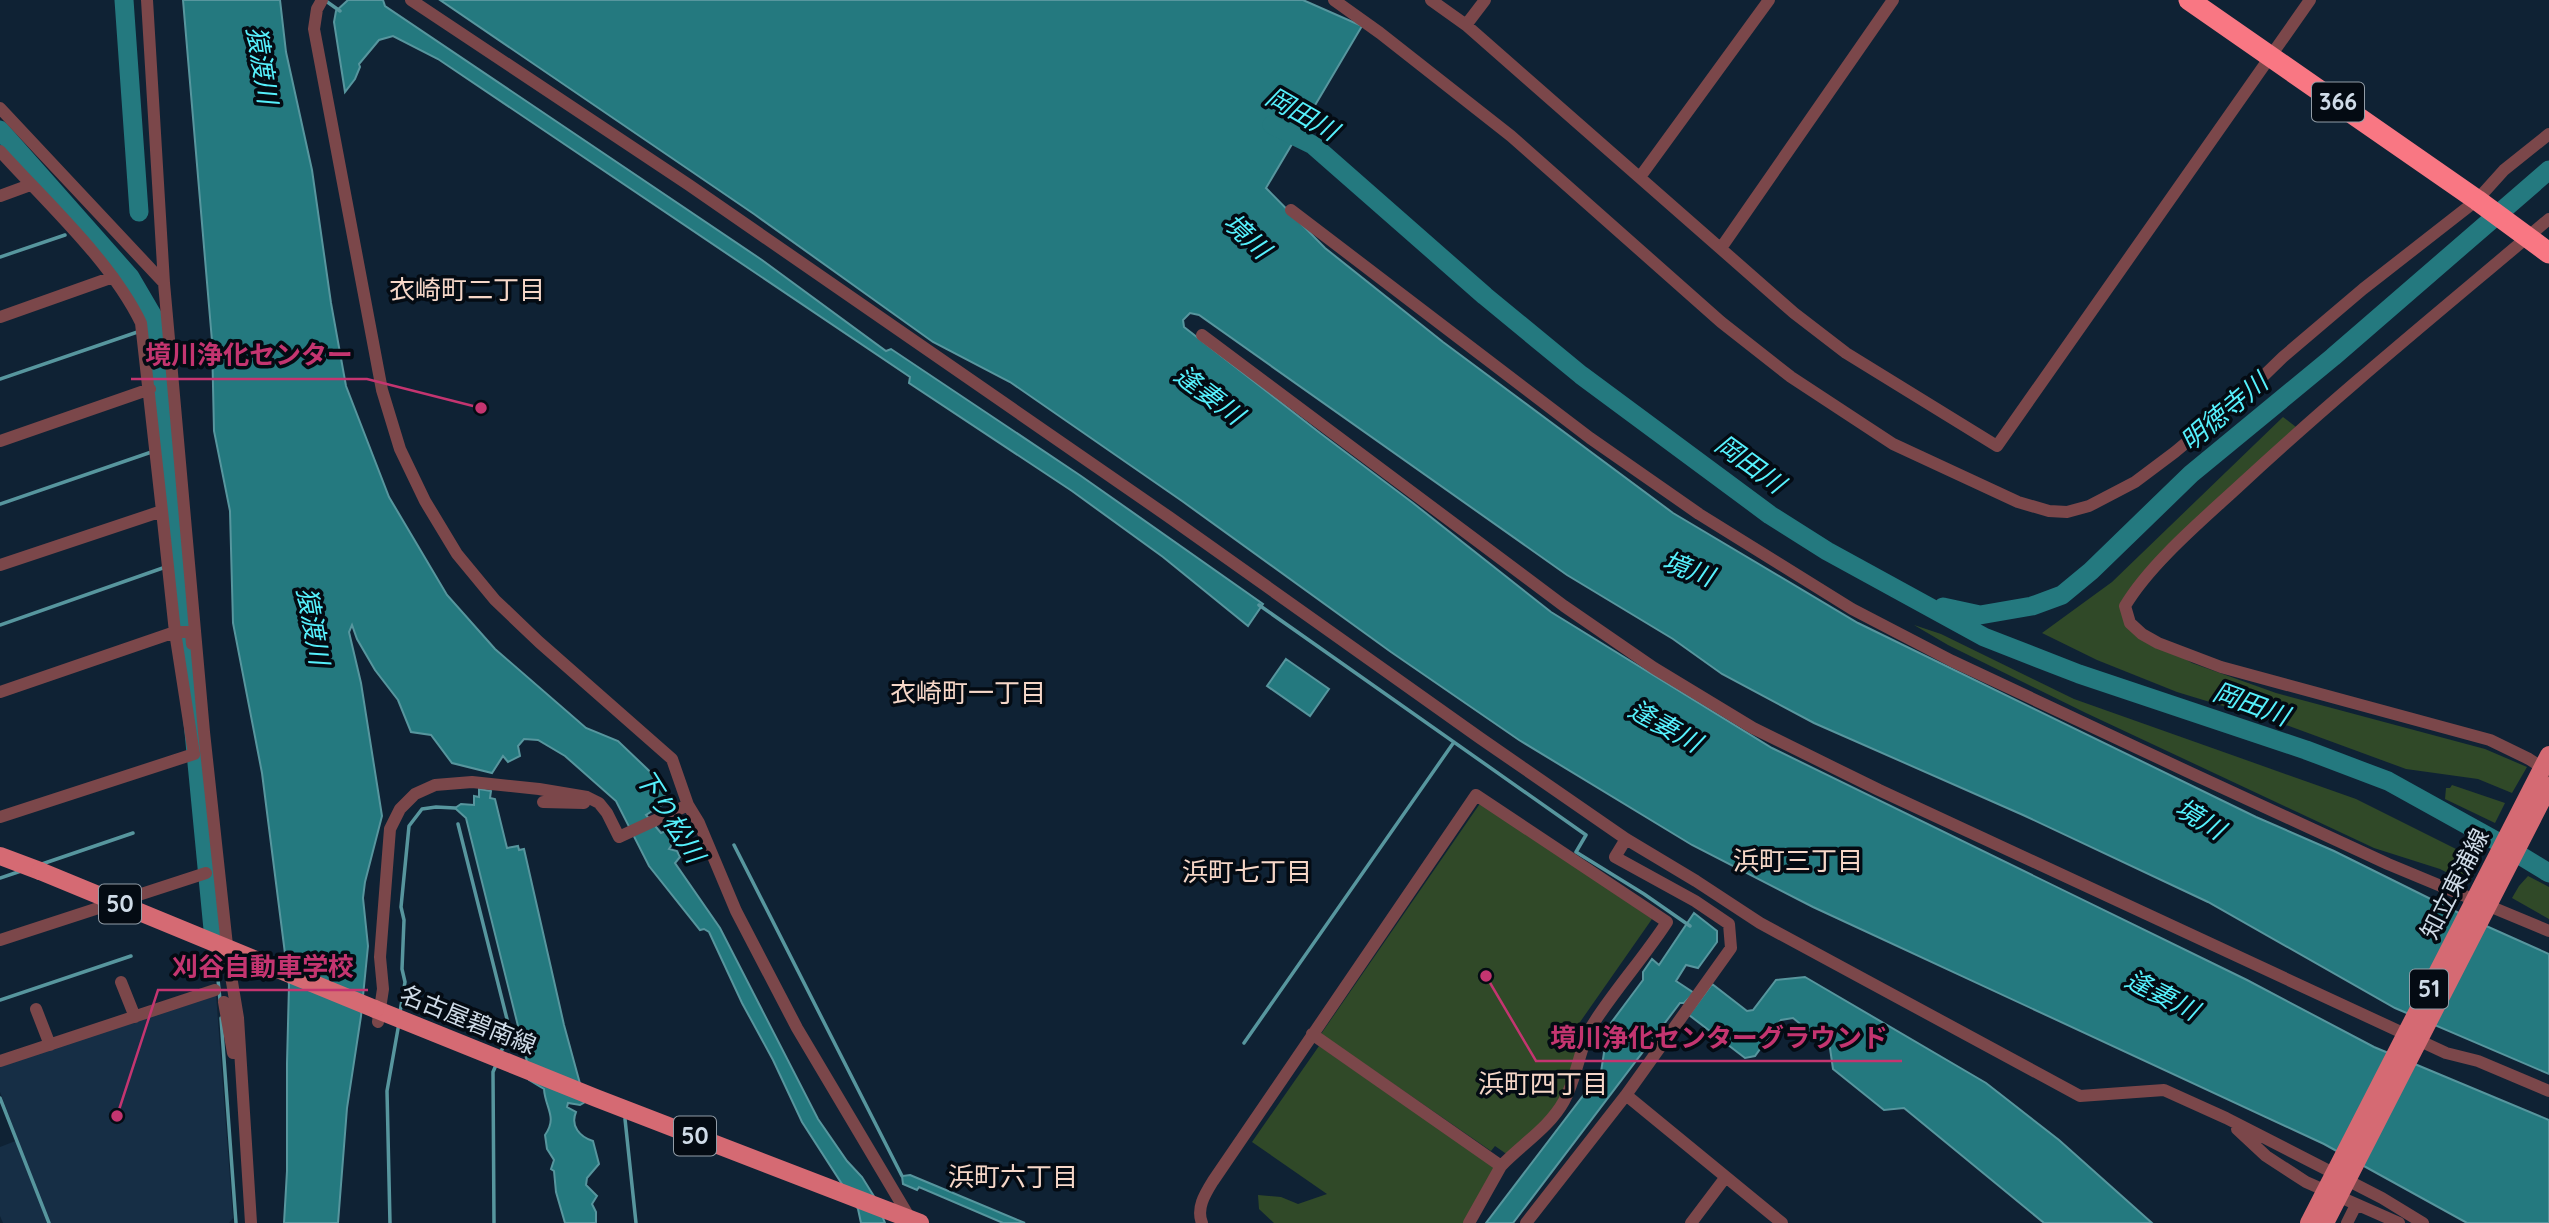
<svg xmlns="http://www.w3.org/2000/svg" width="2549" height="1223" font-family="Quicksand,'Noto Sans JP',sans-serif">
  <rect width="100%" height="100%" fill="#0f2234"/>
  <path fill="#162e45" d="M216,994L233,1218L229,1223H3L0,1216V1147L18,1140L0,1092V1066Z"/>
  <path fill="#304928" d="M2283,417L2296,427L2125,606L2142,634L2192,663L2276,693L2485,749L2527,767L2512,793L2478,779L2406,769L2289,726L2177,692L2097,660L2042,633L2112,582Z
    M1914,625L1941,634L2074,699L2356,799L2480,861L2469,884L2440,869L2374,848L2086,713L1948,645Z
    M2452,785L2505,803L2495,823L2445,799L2446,788H2450Z
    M1481,802L1652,919L1564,1045L1573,1046L1582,1053L1563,1103L1513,1154L1505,1153L1495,1146L1491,1151L1321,1034Z
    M2528,876L2549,887V919L2512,898L2519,886Z
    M1319,1046L1499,1170L1469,1223H1274L1259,1209L1258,1195L1281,1197L1298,1204L1327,1194L1252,1142Z"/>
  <path fill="#24797f" stroke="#57969e" stroke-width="2" d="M183,0H280L286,52L312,170L331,303L346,386L389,497L447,595L495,649L586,728L618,741L665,786V803L646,815L661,833L666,831L664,825L668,822L675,830L676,839L669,849L677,851L680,857L675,863L720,928L818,1119L847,1161L862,1177L875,1198L885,1223H861L858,1209L802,1122L773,1060L742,1003L709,932L704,929L700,930L649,866L616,801L565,756L538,740L524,739L518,746L520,756L508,762L503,756L492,773L452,763L431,735L411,732L398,700L375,670L357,639L352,625L349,632L361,683L382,816L365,882L363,898L368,946L361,1016L347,1108L338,1223H284L287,1171V1063L289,985L262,773L233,623L230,511L214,431L212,341Z
    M348,0H383L385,6L762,260L886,351L891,349L1081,476L1263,604L1248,626L1163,557L1072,491L909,383L910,377L438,59L393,36L379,40L359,64L360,67L355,79L345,92L334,22L336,11Z
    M440,0H1303L1362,26L1266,188L1325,248L1443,342L1673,513L1858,623L2256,817L2334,851L2475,921L2549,954V1074L2395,1008L2208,902L2023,815L1814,723L1722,674L1673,639L1567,575L1199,315L1190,313L1183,320L1184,327L1320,433L1413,503L1551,612L1772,748L2247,980L2374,1047L2549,1120V1223H2467L2324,1144L1813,907L1692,845L1519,740L1391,652L1182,501L1010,382L933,342L754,214Z
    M1286,659L1329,689L1310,716L1267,686Z
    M479,789L491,791L490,798L495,799L507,848L518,846L519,850L524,849L564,1025L585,1102L580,1105L568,1103L567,1107L576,1112C570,1126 580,1137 593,1141L599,1164L587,1178L586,1185L597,1196L592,1204L596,1212V1223H565L556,1192L554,1171L551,1169L554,1160L547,1149L545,1135C558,1117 545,1108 544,1089L529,1080L527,1062L466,818L455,808L461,804L474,805V796L479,797Z
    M1694,913L1717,931V942L1698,968L1686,965L1676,981L1694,993L1684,1003H1680L1513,1223H1486L1601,1072L1608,1027L1643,980V972L1652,959L1659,965Z
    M1805,977L1986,1083L2059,1140L2152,1223H2044L1904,1108L1884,1110L1833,1069L1830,1048L1793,1018L1781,1020L1755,1056L1745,1058L1689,1015L1712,984L1747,1011L1753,1010L1776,980Z
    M910,1175L1025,1223H1003L919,1187L917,1190L903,1184L902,1176Z"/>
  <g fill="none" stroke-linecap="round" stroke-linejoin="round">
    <path stroke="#57969e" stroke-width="3.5" d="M326,1L340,11
      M0,132H1
      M82,229L86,227
      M0,257L65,235
      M0,379L155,326
      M0,504L166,447
      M1259,605L1586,835L1576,852L1644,894L1690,926
      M0,625L177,563
      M458,824L510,1031L500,1054
      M734,845L902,1176
      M42,864L133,833
      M0,878L21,871
      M215,949L220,1000
      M0,1000L131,956
      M400,1012L405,982L402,969L404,920L401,907L409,826L422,809L436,807L455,808
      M221,1018L236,1223
      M1244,1043L1454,742
      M0,1098L49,1223
      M625,1119L636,1223
      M390,1223L387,1091L399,1023
      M494,1223L493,1072L496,1065"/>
    <path stroke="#24797f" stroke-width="19" d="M124,0L139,212
      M1272,125L1313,145L1485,296L1581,375L1770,515L1827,551L1984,637L2079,674L2306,750L2388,781L2498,842L2549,873
      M0,130L130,277L154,318L213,929
      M1943,607L1980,615L2032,606L2062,595L2091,571L2191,474L2333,357L2549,170"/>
    <path stroke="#7b474a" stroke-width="12" d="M147,0L164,283L204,732L229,964L238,1018L251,1223
      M322,0L317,9L314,29L382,390L400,449L425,501L457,554L495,600L539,642L672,759L688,805L699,823L736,911L797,1028L911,1220
      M411,0L689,185L1169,517L1480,738L1626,839L1696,881L1760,923L2080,1096L2164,1090L2226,1118L2382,1198L2423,1223
      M1334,0L1380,33L1511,136L1721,322L1791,377L1893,444L2018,502L2049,511L2067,512L2089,506L2135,482L2175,452L2249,390L2283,357L2363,289L2477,200L2504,170L2549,134
      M1431,0L1466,25L1794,313L1846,353L1997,446L2310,0
      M1466,25L1485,0
      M0,108L164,283
      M0,151C47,203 111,261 141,323L162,511L0,565
      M1640,177L1769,0
      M0,196L30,185
      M1291,210L1590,438L1699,514L1852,609L1952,661L2195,775L2388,864L2549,931
      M1721,248L1893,0
      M0,317L113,277
      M1202,335L1564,606L1654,668L1753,728L1879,790L2446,1053L2478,1061L2549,1091
      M0,441L150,389
      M0,692L175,632L162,511
      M2549,772L2529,759L2490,740L2221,667L2158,643L2142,634L2130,623L2125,606C2150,564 2201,521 2238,487C2338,394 2445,307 2549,219
      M543,802L584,803
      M0,817L194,754L175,632H191L192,644
      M0,940L206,873
      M121,982L135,1017
      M224,1002L233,1053
      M36,1009L50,1045
      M378,1022L383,989L380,957L390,829L400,809L415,794L435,785L472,782L539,789L587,797L599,803L607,813L619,837L688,805
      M1312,1034L1501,1166L1469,1223
      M0,1061L215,990
      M1626,1095L1731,948L1729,924L1695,901L1615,857L1626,839
      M2237,1129L2266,1156L2306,1182L2399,1223
      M1202,1223C1196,1208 1205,1194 1213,1181L1476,795L1667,922C1645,956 1617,987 1595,1021C1579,1045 1578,1076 1564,1101C1549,1128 1522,1144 1501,1166
      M1526,1223L1626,1095L1782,1223
      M1691,1223L1725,1178
      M2347,1223L2356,1205"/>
    <path stroke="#d56a73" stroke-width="18" d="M0,856L40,871
      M375,1009L596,1098L920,1223"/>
    <path stroke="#f97783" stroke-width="21" d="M2189,0L2477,200L2549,253"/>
    <path stroke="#d56a73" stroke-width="18" d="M40,871L375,1009
      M2309,1223L2549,755
      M2325,1223L2549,786"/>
  </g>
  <g text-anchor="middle" stroke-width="7" stroke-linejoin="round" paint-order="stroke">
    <g fill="#040b13" stroke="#929da7" stroke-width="2">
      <rect x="2312" y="82.5" width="52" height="39" rx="5"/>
      <rect x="99" y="884.5" width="42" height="39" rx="5"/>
      <rect x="2410" y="969.5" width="38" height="39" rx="5"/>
      <rect x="674" y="1116.5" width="42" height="39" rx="5"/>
    </g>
    <g font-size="23" font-weight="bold" fill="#cfdbe7">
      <text x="2338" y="110">366</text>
      <text x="120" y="912">50</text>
      <text x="2429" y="997">51</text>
      <text x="695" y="1144">50</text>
    </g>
    <g font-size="24" fill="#cfdbe7" stroke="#040b13">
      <text transform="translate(2455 884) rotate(-63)" y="8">知立東浦線</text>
      <text transform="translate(468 1020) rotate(22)" y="8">名古屋碧南線</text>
    </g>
    <g font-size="26" font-style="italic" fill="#56f0fc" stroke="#040b13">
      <text transform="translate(262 65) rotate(81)" y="9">猿渡川</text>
      <text transform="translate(1302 114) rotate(30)" y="9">岡田川</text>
      <text transform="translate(1247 236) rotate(43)" y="9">境川</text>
      <text transform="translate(1209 395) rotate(37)" y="9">逢妻川</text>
      <text transform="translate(2224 412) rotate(-40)" y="9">明徳寺川</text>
      <text transform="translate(1750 464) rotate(36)" y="9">岡田川</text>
      <text transform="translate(1688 569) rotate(20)" y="9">境川</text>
      <text transform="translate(313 626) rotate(80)" y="9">猿渡川</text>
      <text transform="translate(2251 704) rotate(20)" y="9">岡田川</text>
      <text transform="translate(1665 726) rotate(29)" y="9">逢妻川</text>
      <text transform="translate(670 816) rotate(58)" y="9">下り松川</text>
      <text transform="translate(2200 819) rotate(31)" y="9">境川</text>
      <text transform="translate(2162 995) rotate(27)" y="9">逢妻川</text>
    </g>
    <g font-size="26" fill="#f6d7c8" stroke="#040b13">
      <text x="467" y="299">衣崎町二丁目</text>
      <text x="968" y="702">衣崎町一丁目</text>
      <text x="1798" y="870">浜町三丁目</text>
      <text x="1247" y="881">浜町七丁目</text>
      <text x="1543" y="1093">浜町四丁目</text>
      <text x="1013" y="1186">浜町六丁目</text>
    </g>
  </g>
  <path fill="none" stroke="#c43570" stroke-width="2.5" d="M481 408L367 379H131M117 1116L158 990H368M1486 976L1536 1061H1902"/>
  <g fill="#c43570" stroke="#040b13" stroke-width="2.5">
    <circle cx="481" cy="408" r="7"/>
    <circle cx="117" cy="1116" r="7"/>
    <circle cx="1486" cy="976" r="7"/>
  </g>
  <g font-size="26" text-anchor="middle" font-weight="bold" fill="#c43570" stroke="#040b13" stroke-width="7" stroke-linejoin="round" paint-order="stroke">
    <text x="249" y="364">境川浄化センター</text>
    <text x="263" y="976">刈谷自動車学校</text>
    <text x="1719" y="1047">境川浄化センターグラウンド</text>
  </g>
</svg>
